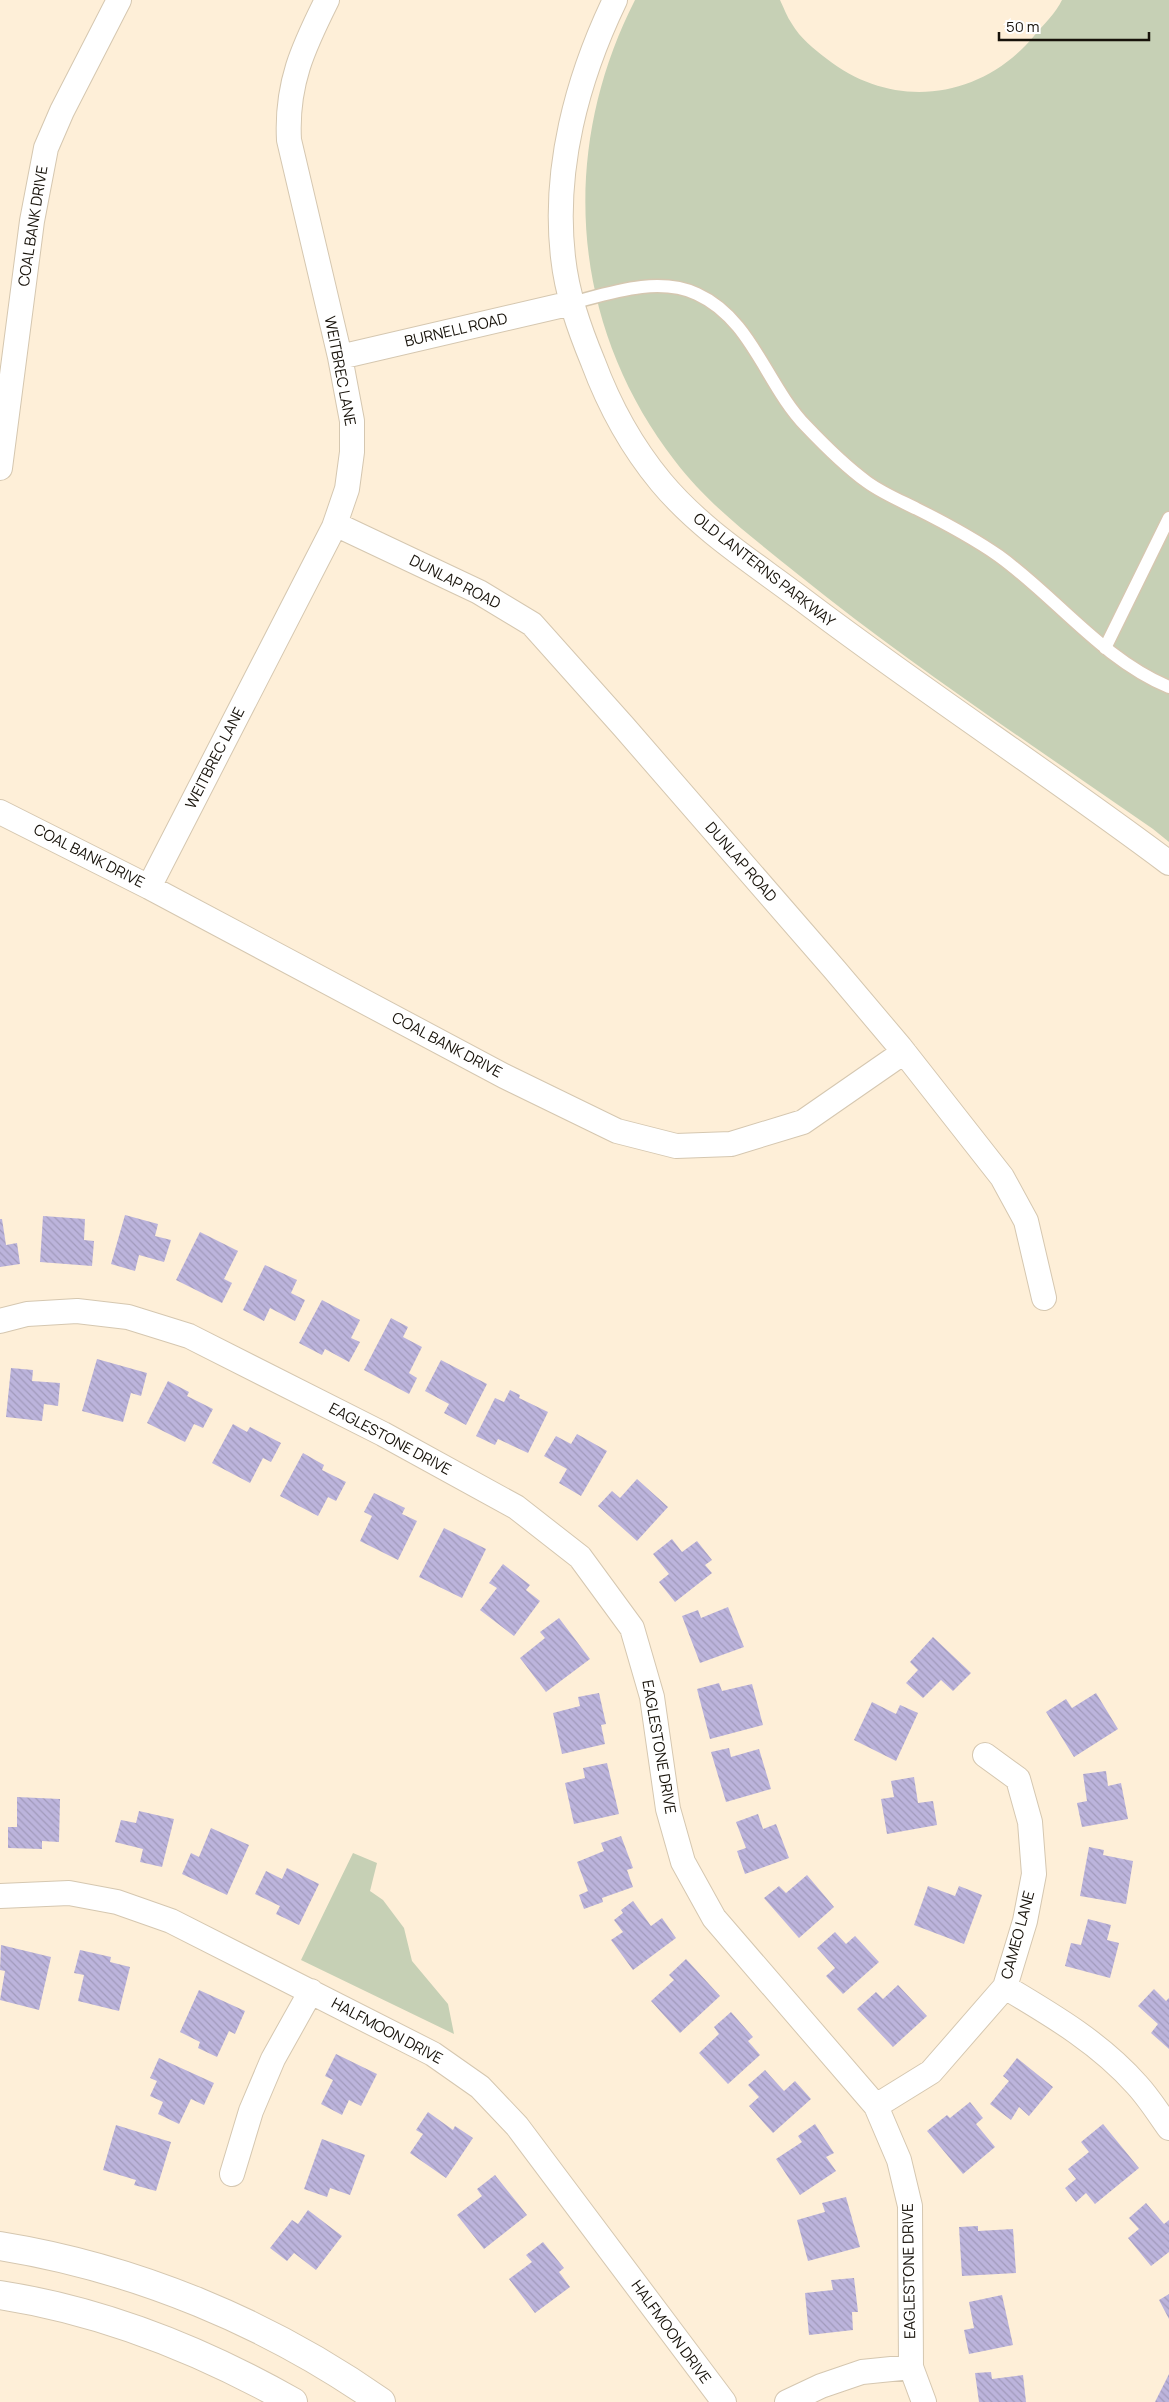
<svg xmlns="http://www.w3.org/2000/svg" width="1169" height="2402" font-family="Manrope,sans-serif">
  <defs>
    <pattern id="building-back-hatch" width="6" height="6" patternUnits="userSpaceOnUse" patternTransform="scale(1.25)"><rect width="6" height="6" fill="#bcb4dc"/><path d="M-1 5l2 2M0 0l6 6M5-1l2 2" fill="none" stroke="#a19abb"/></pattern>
  </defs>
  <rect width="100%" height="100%" fill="#feefd8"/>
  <path fill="#c6d0b5" d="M635,0H780C784,8 787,17 792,24C800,38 814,49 827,59C893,111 981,100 1034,36C1043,25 1056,13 1062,0H1169V842L1153,829C1034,746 913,667 800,576C757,541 708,505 675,461C570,325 558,151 635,0Z
    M353,1853L377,1863L370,1891L383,1900L404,1928L412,1961L448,2004L454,2034L301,1960Z"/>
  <path fill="url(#building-back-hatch)" d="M125,1215L158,1224L155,1236L171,1240L164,1262L139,1255L135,1271L111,1264Z
    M43,1216L85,1219L84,1240L94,1241L92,1266L40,1262Z
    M0,1219H2L6,1245L17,1243L20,1264L0,1267Z
    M200,1232L238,1251L224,1279L232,1283L222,1303L176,1280Z
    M265,1265L297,1280L291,1293L305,1300L295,1321L270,1308L264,1321L243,1310Z
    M322,1300L360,1320L351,1338L360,1342L349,1362L325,1349L322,1355L299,1343Z
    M391,1318L408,1327L403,1337L422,1347L409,1373L417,1378L409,1394L364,1370Z
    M97,1359L147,1373L141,1396L131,1393L123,1422L82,1411Z
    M441,1360L487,1384L466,1425L444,1413L449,1404L425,1391Z
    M11,1368L33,1370L32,1381L60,1383L58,1406L44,1404L42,1421L6,1417Z
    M168,1381L189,1392L187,1396L213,1409L203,1428L194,1424L185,1442L147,1423Z
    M510,1390L520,1395L519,1398L548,1412L528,1453L498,1439L495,1445L476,1436L495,1398L504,1402Z
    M233,1424L247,1432L250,1427L281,1443L271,1462L263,1458L250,1483L212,1463Z
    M577,1434L607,1451L581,1496L559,1483L567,1469L544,1456L556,1436L571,1444Z
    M303,1453L324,1465L322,1470L346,1482L336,1501L328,1497L318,1516L280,1496Z
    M637,1479L668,1507L637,1541L598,1506L612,1491L620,1498Z
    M374,1493L405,1508L402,1514L417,1521L398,1560L360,1541L372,1516L364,1512Z
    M444,1528L486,1549L462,1598L419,1577Z
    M672,1539L682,1552L697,1541L712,1560L705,1565L712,1573L675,1602L659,1582L669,1574L653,1554Z
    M503,1564L530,1585L526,1590L540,1601L514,1636L480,1610L497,1588L489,1583Z
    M728,1607L744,1647L700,1663L682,1616L698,1610L701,1618Z
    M559,1618L590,1659L546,1692L520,1658L545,1638L540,1632Z
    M933,1637L971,1673L953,1691L941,1680L923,1698L906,1683L918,1670L910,1662Z
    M719,1683L722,1691L752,1684L763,1725L710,1739L697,1689Z
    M599,1693L606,1724L601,1725L605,1744L562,1754L553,1713L580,1706L578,1697Z
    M1096,1693L1118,1729L1074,1757L1046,1712L1066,1699L1072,1708Z
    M872,1702L896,1714L900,1705L918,1713L896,1761L854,1740Z
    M729,1748L731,1757L759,1749L771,1789L726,1802L711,1752Z
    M607,1763L619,1814L574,1824L565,1783L585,1778L583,1768Z
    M1106,1771L1108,1786L1121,1783L1128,1819L1082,1827L1077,1803L1087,1801L1083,1774Z
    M914,1777L918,1803L933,1801L937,1825L887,1834L881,1799L894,1797L891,1781Z
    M17,1797L60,1799L59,1842L42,1841V1849L8,1848V1827H17Z
    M139,1811L174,1819L162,1867L140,1862L143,1849L115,1842L121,1820L136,1823Z
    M758,1814L763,1829L776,1824L789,1858L745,1874L737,1851L746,1848L736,1822Z
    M211,1828L249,1845L227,1895L182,1874L191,1853L199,1857Z
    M621,1836L633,1868L627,1870L633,1887L602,1898L603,1902L584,1909L579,1895L588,1891L577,1862L604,1851L601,1843Z
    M1089,1847L1104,1850L1103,1855L1133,1861L1126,1904L1080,1896Z
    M287,1868L319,1884L299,1925L276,1914L280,1906L255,1894L266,1871L282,1879Z
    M807,1875L834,1907L799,1938L764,1898L779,1886L786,1893Z
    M928,1886L955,1896L959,1886L982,1895L964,1944L914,1925Z
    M633,1901L651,1926L662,1918L676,1938L633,1970L611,1940L623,1932L614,1920L623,1913L621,1910Z
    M1088,1919L1111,1925L1107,1940L1119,1943L1110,1978L1065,1966L1071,1943L1081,1945Z
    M835,1932L846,1944L855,1936L879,1962L843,1994L826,1976L835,1968L817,1948Z
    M1,1945L51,1957L39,2010L0,2000L5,1971L0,1970Z
    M80,1950L111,1957L110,1962L130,1967L119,2011L78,2001L84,1975L74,1973Z
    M686,1959L720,1996L680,2033L651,2001L674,1980L669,1975Z
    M898,1985L927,2016L893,2047L857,2009L876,1992L883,1999Z
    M1154,1989L1166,2001L1169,1998V2049L1151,2033L1158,2024L1138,2006Z
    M199,1990L245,2011L235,2034L229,2031L217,2057L198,2048L200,2042L180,2032Z
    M731,2012L753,2037L748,2041L760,2055L728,2084L699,2053L719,2034L714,2027Z
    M336,2054L377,2074L361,2106L349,2100L342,2115L321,2104L333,2080L325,2076Z
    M159,2058L214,2083L204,2105L191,2099L179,2124L158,2114L163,2102L150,2096L157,2081L150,2078Z
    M1017,2058L1053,2087L1029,2116L1019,2107L1011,2120L990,2104L1009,2081L1003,2076Z
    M765,2070L784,2091L795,2081L811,2099L773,2133L749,2106L759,2097L748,2085Z
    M970,2102L983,2118L976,2124L995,2147L963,2174L927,2131L947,2115L950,2118Z
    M428,2112L453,2130L455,2126L473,2138L446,2178L410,2153L423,2134L416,2130Z
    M815,2124L834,2153L826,2157L836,2171L800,2195L776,2159L802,2142L798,2136Z
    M1103,2124L1139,2168L1095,2204L1086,2193L1076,2202L1065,2188L1076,2179L1068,2169L1089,2152L1081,2142Z
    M116,2125L171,2142L156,2191L134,2185L136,2180L103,2170Z
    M322,2139L365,2155L350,2195L330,2188L327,2197L304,2189Z
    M495,2175L527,2215L484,2249L457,2215L482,2196L477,2189Z
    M846,2197L860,2247L808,2261L797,2220L825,2212L822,2203Z
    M1146,2203L1164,2224L1169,2220V2252L1151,2266L1128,2238L1139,2229L1129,2218Z
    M308,2210L342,2236L316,2270L294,2253L287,2261L270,2248L292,2220L298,2224Z
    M978,2226V2231L1013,2229L1016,2273L962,2276L959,2227Z
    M543,2242L564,2268L559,2272L570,2287L535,2313L509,2279L532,2262L526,2255Z
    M854,2278L858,2312H852L853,2330L809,2335L805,2293L833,2290L831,2280Z
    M1169,2294V2319L1159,2300Z
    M1002,2295L1013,2345L969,2354L964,2330L974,2328L969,2302Z
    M991,2372L992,2379L1023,2375L1026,2402H979L975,2373Z
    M1169,2374V2402H1155Z"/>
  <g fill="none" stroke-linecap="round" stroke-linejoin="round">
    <defs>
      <path id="service" d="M572,303C610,293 658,276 697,294C752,319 766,385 806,426C825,446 845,466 867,482C882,493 901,501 917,509C945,523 973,538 999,556C1057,598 1102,659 1169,687
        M1105,648L1169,518"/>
      <path id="minor" d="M615,0C577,79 553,169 563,257C567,294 579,328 593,362C609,405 632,447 661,482C701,530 754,563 803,600C923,691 1049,773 1169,863
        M340,357L572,303
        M0,468L32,221L46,148L62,111L119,0
        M335,524L479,592L532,624L624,727L835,970L900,1047L1002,1177L1026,1221L1044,1298
        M0,812L149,887L504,1076L617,1131L676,1146L731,1144L803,1122L904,1052
        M149,887L334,527L347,489L352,452V421L340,357L289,140C286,84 303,48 327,0
        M0,1321L27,1314L77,1311L128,1317L189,1336L383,1434L516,1507L580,1557L632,1628L652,1697L668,1809L683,1862L714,1918L876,2106L899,2160L910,2206L911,2367L924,2402
        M0,1896L69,1893L117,1902L171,1921L433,2054L480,2087L517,2126L724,2402
        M1005,1987C1052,2015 1100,2043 1137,2085C1149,2098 1159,2114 1169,2128
        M876,2106L931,2072L1005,1987L1025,1921L1034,1874L1030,1822L1018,1779L985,1755
        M232,2174L251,2111L273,2059L311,1991
        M787,2402L821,2386L862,2372L911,2367"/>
      <path id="secondary" d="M0,2246C136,2268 269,2323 381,2402
        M0,2295C103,2311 203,2351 293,2402"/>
    </defs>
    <use href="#service" stroke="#d5c7b0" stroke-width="15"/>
    <use href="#minor" stroke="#d5c7b0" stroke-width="26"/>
    <use href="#secondary" stroke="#d5c7b0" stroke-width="30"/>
    <use href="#service" stroke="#fff" stroke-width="12"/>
    <use href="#minor" stroke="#fff" stroke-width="24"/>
    <use href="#secondary" stroke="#fff" stroke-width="28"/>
  </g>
  <g text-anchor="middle" stroke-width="4" stroke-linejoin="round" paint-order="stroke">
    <g font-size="15" fill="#17120a" stroke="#fff">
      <text transform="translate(33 226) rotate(-81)" y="5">COAL BANK DRIVE</text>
      <text transform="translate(456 330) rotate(-13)" y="5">BURNELL ROAD</text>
      <text transform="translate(340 371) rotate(79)" y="5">WEITBREC LANE</text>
      <text transform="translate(764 570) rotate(38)" y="5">OLD LANTERNS PARKWAY</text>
      <text transform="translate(455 582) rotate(27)" y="5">DUNLAP ROAD</text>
      <text transform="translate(215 758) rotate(-63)" y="5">WEITBREC LANE</text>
      <text transform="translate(89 856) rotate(27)" y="5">COAL BANK DRIVE</text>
      <text transform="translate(741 862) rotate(49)" y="5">DUNLAP ROAD</text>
      <text transform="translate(447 1045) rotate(28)" y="5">COAL BANK DRIVE</text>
      <text transform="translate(390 1439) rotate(28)" y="5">EAGLESTONE DRIVE</text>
      <text transform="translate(659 1747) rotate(80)" y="5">EAGLESTONE DRIVE</text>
      <text transform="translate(1018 1935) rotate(-75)" y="5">CAMEO LANE</text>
      <text transform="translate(387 2031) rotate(28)" y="5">HALFMOON DRIVE</text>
      <text transform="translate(909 2271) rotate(-91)" y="5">EAGLESTONE DRIVE</text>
      <text transform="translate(671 2332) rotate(54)" y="5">HALFMOON DRIVE</text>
    </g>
  </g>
  <path d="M999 32v8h150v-8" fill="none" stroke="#17120a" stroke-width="2.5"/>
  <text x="1006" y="32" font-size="15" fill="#17120a" stroke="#ffffff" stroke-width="4" paint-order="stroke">50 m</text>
</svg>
